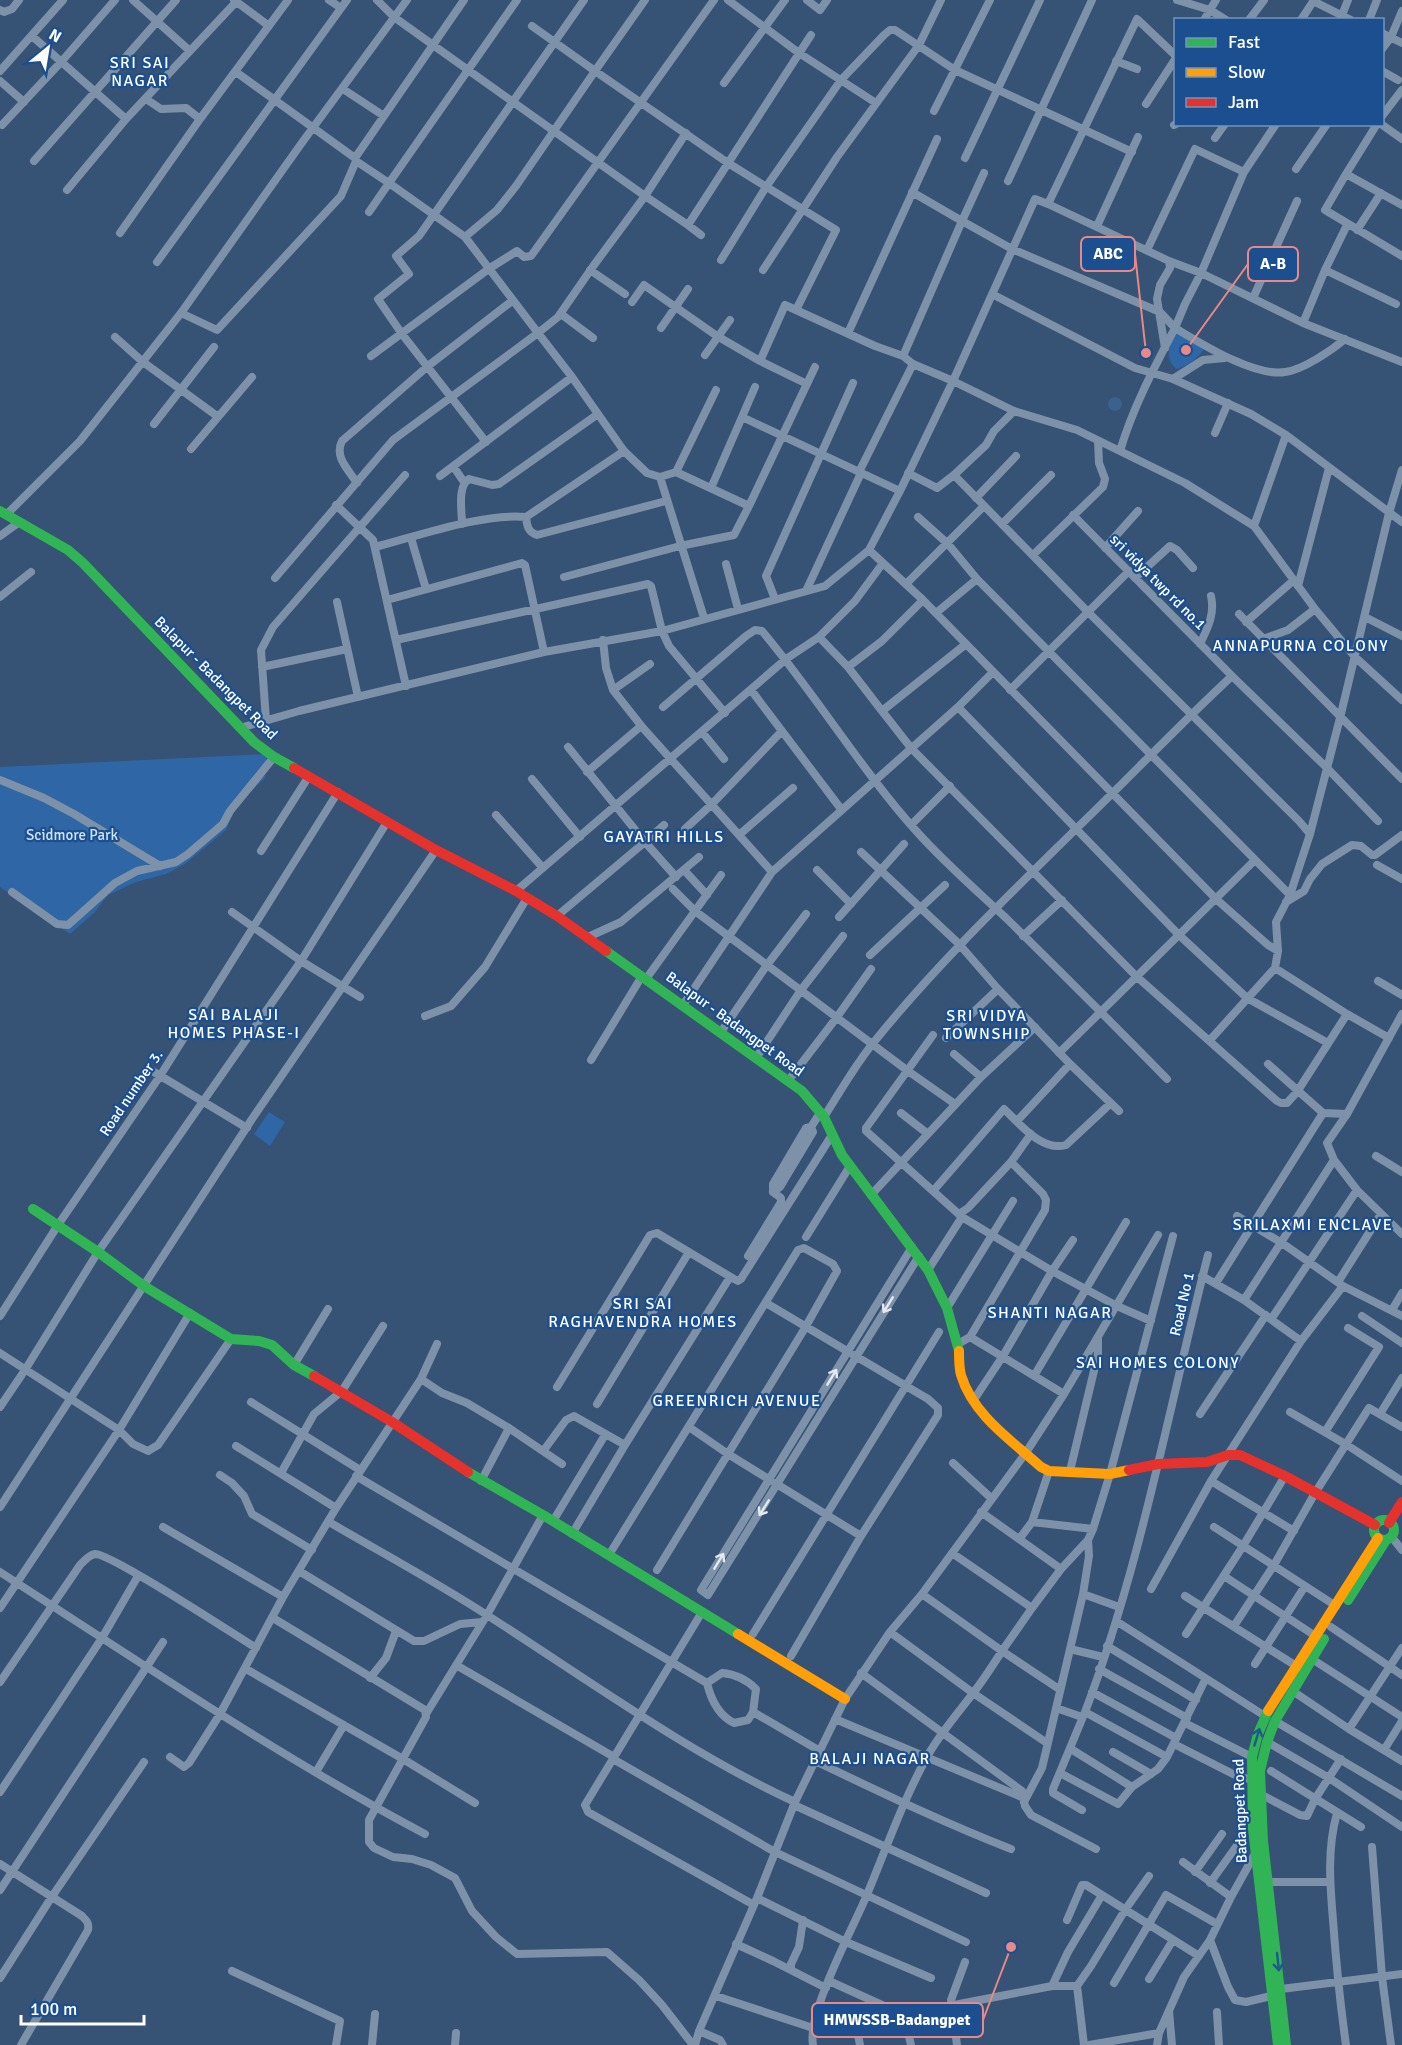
<svg xmlns="http://www.w3.org/2000/svg" width="1402" height="2045" font-family="Signika,sans-serif">
  <rect width="100%" height="100%" fill="#365274"/>
  <path fill="#2f66a5" d="M1178,331L1204,349C1199,357 1186,368 1176,369C1163,356 1170,344 1178,331Z
    M267,754L265,778L237,805L226,830L185,864L166,874L136,882L108,895L94,913L70,934L0,887V767Z
    M269,1112L285,1122L270,1146L254,1134Z"/>
  <path fill="#3b618d" d="M1108 404a7 7 0 1 1 14 0a7 7 0 1 1-14 0Z"/>
  <g fill="none" stroke-linecap="round" stroke-linejoin="round">
    <path stroke="#7d92a8" stroke-width="8" d="M133,0L190,51
      M234,0L269,26
      M329,0L341,8
      M377,0L394,17L433,45L645,196L686,133
      M517,0L389,183L465,237L538,333L558,317L594,265L645,196L688,225L811,35
      M728,0L799,53L876,103
      M807,0L820,10L827,0
      M1177,0L1210,10L1226,20
      M1313,1L1351,20
      M0,10L4,12L12,9L19,0
      M1342,15L1348,0
      M1204,20L1216,0
      M1249,20L1264,0
      M1301,20L1314,0
      M1369,20L1377,0
      M532,26L595,71L645,0
      M1382,33L1402,43
      M32,36L126,119
      M1382,49L1391,37L1402,11
      M1116,61L1137,69
      M0,71L63,0
      M1382,71L1398,80
      M236,72L355,158
      M0,81L24,102
      M724,83L785,0
      M343,89L384,116
      M146,99L161,109L186,108L200,119
      M1146,104L1176,58
      M934,111L990,0
      M1382,116L1402,90
      M1381,124L1402,139
      M2,125L62,61L115,0
      M1174,125L1176,124
      M1215,138L1225,124
      M965,158L1040,0
      M34,161L176,0
      M356,161L389,183L369,212
      M1296,169L1327,124
      M1346,174L1377,124
      M1008,181L1092,0
      M67,190L126,119L236,2
      M912,192L962,221L984,173
      M1048,204L1169,261L1201,273L1303,323L1402,362
      M1402,205L1346,174L1325,210L1402,256
      M688,225L701,235
      M1097,226L1138,137
      M1357,230L1381,193
      M120,233L200,119L288,0
      M465,237L497,210L516,186L595,71L728,163L836,230L796,310
      M1147,250L1195,149L1244,172
      M721,260L766,187L841,80L884,35L890,30H895L955,70L1132,152
      M157,262L347,0
      M590,270L625,294
      M763,270L837,157L919,45L941,0
      M1325,270L1396,304
      M992,294L1135,368L1173,379L1251,414L1286,435L1402,522
      M1253,298L1297,201
      M632,302L644,285L717,336L760,361
      M181,313L217,330L341,196L356,161L355,158L464,0
      M561,314L593,338
      M1303,323L1325,270L1347,225
      M661,328L688,289
      M848,333L937,139
      M115,337L143,362L217,416
      M1165,348L1157,299L1160,285L1170,268L1169,261
      M705,355L730,320
      M371,356L490,268L517,251L524,257L531,256L714,0
      M903,356L962,221L1012,249L1160,312L1175,328L1185,304L1201,273L1244,172L1276,124
      M1173,379L1203,360L1225,358
      M807,384L760,361L785,305L875,346L903,356L913,364L953,381L1035,199L1048,204L1137,19L1176,56
      M755,387L742,417L900,491L953,381L1014,411L1077,430L1185,483L1254,526L1315,609L1288,630L1263,639
      M154,424L214,347
      M1215,433L1228,403
      M486,442L402,334L378,299L409,274L396,256L419,236L584,0
      M191,449L252,377
      M1120,451C1133,407 1154,368 1175,328C1202,344 1254,377 1285,372C1303,370 1332,350 1345,339
      M453,466L464,482
      M676,472L716,390
      M859,472L913,364
      M908,473L937,488L954,475L986,445L994,431L1014,411
      M954,475L1088,612L1010,690
      M440,476L572,377
      M660,477L704,618
      M357,483C348,469 334,457 342,441L428,366L512,301
      M711,488L742,417
      M976,498L1016,456
      M336,505L373,540L406,686
      M7,514L80,441L181,313L301,144L407,0
      M1073,515L1232,676L1326,767L1378,821
      M526,517C527,526 528,532 537,535L666,501
      M918,517L948,544L977,579L1290,895
      M462,524C462,511 457,486 469,479L492,485L499,484L598,414
      M1002,524L1051,475
      M1254,526L1286,435
      M0,536L18,523
      M411,538L426,589
      M375,547C418,536 482,513 526,517L624,451
      M1105,548L1138,511
      M1033,555L1103,487L1105,479L1099,463L1098,441
      M883,563L923,600L1216,899L1268,945L1278,951
      M726,564L738,609
      M1129,571L1088,612L1299,821L1310,834
      M564,577L680,546L734,535L749,506
      M275,578L393,440L538,333L572,377L624,451L647,473L660,477L676,472L749,506L815,367
      M1135,578L1170,546L1177,550L1193,568
      M906,584L984,506
      M1298,586L1329,468
      M806,591L861,473
      M0,597L31,572
      M775,599L766,576L853,383
      M387,600L522,563L525,565L544,652
      M337,602L358,697
      M1315,609L1355,657L1402,700
      M936,613L977,579
      M1239,614L1402,779
      M1365,617L1402,636
      M1246,622L1294,580
      M819,637L848,667L882,641L923,600
      M396,640L648,584L651,586L662,631L669,646L725,713
      M603,640L606,668L613,690L643,728L772,872
      M1200,644C1208,627 1215,614 1211,596
      M262,667L347,649
      M848,667L882,711L966,644
      M613,690L650,664
      M751,690L841,809
      M663,707L746,636L755,630L762,631C817,696 861,770 918,833C945,863 976,890 1006,918C1060,971 1114,1025 1167,1079
      M958,707L1178,934L1247,998L1328,1043
      M882,711L911,748L1136,976L1277,1101L1281,1103H1287L1297,1092L1347,1014
      M266,720L261,650L273,627L405,475
      M240,728L299,711L544,652L662,631L825,586L869,550
      M702,732L724,759
      M587,772L641,726
      M532,779L580,837
      M0,780L44,798L74,814L160,866
      M496,815L543,868
      M664,825L645,842L676,877
      M911,825L950,786
      M685,829L711,805L782,731
      M739,835L793,788
      M261,851L309,776
      M861,852L959,944L998,989L1070,1064L1119,1111
      M1377,865L1402,879
      M684,870L707,895
      M817,870L851,904
      M673,889L695,911L908,1071L955,1104
      M516,891L786,659L819,637L855,601L883,563L869,550L900,491
      M12,892L57,924L68,925L115,883L137,871L176,862L188,854L223,824L230,811L274,757
      M1286,902L1304,891L1310,879L1322,864L1352,845L1361,846L1372,855H1375L1402,835
      M232,912L301,961L360,997
      M557,916L645,842L568,747
      M839,917L904,844
      M1023,936L1062,900
      M588,937L621,922L699,857
      M870,955L945,885
      M1275,968L1347,1014L1389,1038
      M646,979L721,875
      M1378,981L1402,995
      M683,1005L772,872L958,707L993,672
      M425,1016L451,1006L485,967L527,898
      M721,1032L767,965L806,914
      M933,1035L866,1128V1131L962,1217L1052,1271L1117,1306L1151,1321
      M946,1038L998,989
      M1210,1040L1275,968L1278,951L1276,922L1290,895L1310,834L1340,718L1389,513L1402,470
      M1059,1053L1255,860
      M954,1054L981,1077
      M756,1058L801,990L843,936
      M591,1060L642,976
      M1268,1064L1323,1113L1347,1114
      M149,1069L247,1128
      M788,1081L837,1017L871,969
      M901,1113L928,1134
      M824,1117C840,1092 855,1065 874,1042C936,965 1007,897 1077,828C1129,778 1179,725 1232,676
      M1017,1121L1070,1064
      M1376,1156L1402,1172
      M1334,1160L1357,1190L1402,1234
      M934,1190L1004,1109C1020,1124 1042,1152 1066,1145L1111,1103
      M773,1192V1184L806,1128L811,1127L820,1113
      M773,1192L780,1187L813,1132L811,1127
      M871,1195L981,1077L1035,1027
      M959,1214L968,1208L1011,1162L1031,1134
      M1237,1216L1282,1243L1343,1286L1402,1316
      M806,1237L850,1166
      M912,1247L701,1590L708,1595L919,1256
      M748,1256L781,1202V1198L773,1192
      M928,1270L962,1217
      M1202,1276L1244,1300L1301,1341L1343,1286
      M1338,1282L1381,1214
      M1216,1283L1323,1113
      M1244,1300L1334,1160L1327,1143L1347,1114L1402,1014
      M766,1303L928,1399L938,1408V1415L861,1536L791,1656
      M947,1308L1013,1201
      M1392,1310L1402,1293
      M0,1316L58,1225L160,1076L338,792
      M1362,1316L1402,1343
      M1272,1318L1357,1190
      M970,1337L1064,1394
      M958,1344L970,1337L1045,1210L1046,1200L1043,1194L1011,1162
      M0,1353L119,1430L133,1444L148,1451L158,1445L231,1339
      M294,1365L328,1309
      M1034,1376L1126,1222
      M421,1379L442,1393L467,1403L509,1428L481,1481
      M557,1387L650,1235L657,1233L734,1279L738,1281L741,1279L832,1135
      M973,1401L1003,1356L1052,1271L1073,1240
      M251,1402L360,1470
      M597,1404L689,1252
      M0,1407L25,1370L98,1252L301,961L387,822
      M1290,1412L1347,1445L1402,1481
      M1200,1414L1266,1315
      M1380,1414L1402,1378
      M689,1427L728,1454L861,1536
      M509,1428L562,1464
      M1325,1432L1379,1347L1348,1328
      M236,1446L336,1508
      M544,1450L566,1420L574,1416L625,1445
      M953,1463L991,1498
      M1070,1471L1098,1354V1338
      M281,1473L314,1414L342,1391L383,1326
      M220,1475L232,1483L244,1496L252,1514L312,1550
      M356,1476L707,1683C711,1700 718,1715 734,1723L748,1720L753,1712L820,1751
      M1211,1481L1294,1531
      M0,1507L252,1119L436,850
      M981,1512L1061,1569
      M553,1521L605,1435
      M329,1522C382,1553 438,1583 490,1617C590,1681 687,1752 795,1802
      M1032,1522L1093,1529
      M163,1527L283,1597
      M1214,1527L1336,1606
      M572,1534L625,1445L730,1277
      M1391,1536L1402,1550
      M1020,1538L1032,1522L1049,1471
      M612,1550L798,1250L804,1248L833,1264L837,1271L805,1328L657,1570
      M299,1571L414,1641H424L460,1624L482,1622
      M0,1572C140,1662 278,1756 425,1834
      M1224,1576L1317,1637
      M1151,1589L1211,1481L1301,1341
      M922,1594L1002,1651L1032,1608L952,1553
      M1083,1594L1119,1607
      M1185,1596L1298,1667
      M0,1608L119,1430L190,1313
      M1032,1608L1061,1569L1088,1540L1093,1529L1110,1474L1173,1236
      M702,1612L585,1805L588,1812L754,1905
      M273,1618L425,1710L426,1717L369,1820V1842L374,1848L393,1857L412,1859L431,1865L455,1878L472,1911L496,1937L517,1954L607,1952L639,1980L662,2005L693,2045
      M1116,1621L1265,1716
      M1234,1626L1274,1565L1315,1493L1369,1408L1402,1427
      M1331,1627L1402,1675
      M890,1632L973,1693L1047,1743
      M753,1634L939,1332
      M1186,1634L1243,1546L1285,1476
      M1107,1646L1196,1700
      M1070,1649L1103,1657
      M1312,1659L1402,1717
      M1255,1664L1305,1586
      M456,1665L614,1757
      M246,1669L403,1759L475,1803
      M1099,1669L1187,1718
      M861,1673L1022,1791L1025,1806L1031,1815L1096,1849
      M370,1678L386,1658L396,1631
      M0,1682L80,1565C84,1561 89,1555 95,1554C110,1553 235,1635 256,1648
      M707,1683L722,1673C735,1674 747,1680 756,1689L753,1712
      M1092,1692L1176,1738
      M1294,1692L1349,1729L1402,1761
      M1056,1708L1082,1717
      M426,1714L487,1615L543,1515
      M835,1719L1024,1798
      M1275,1721L1402,1796
      M1185,1723L1252,1757
      M1349,1729L1402,1648
      M1267,1742L1329,1778L1402,1827
      M1174,1744L1233,1774L1251,1780
      M1071,1749L1132,1787
      M1384,1750L1402,1721
      M1113,1752L1151,1774
      M170,1757L184,1767L189,1763L220,1714L283,1597L336,1508L421,1379L437,1344
      M1167,1757L1085,1712C1141,1565 1169,1407 1208,1255
      M613,1759L775,1852L966,1942
      M815,1761C880,1792 944,1823 1011,1849
      M1271,1771L1361,1827
      M316,1772L344,1725
      M1060,1773L1118,1804L1132,1787L1158,1769L1167,1757L1205,1680
      M0,1792L102,1638L138,1576
      M1260,1794L1300,1815L1307,1816L1315,1799L1341,1759
      M1024,1802L1042,1768L1083,1594L1089,1556L1088,1540
      M794,1805L986,1893
      M1082,1810L1053,1793V1789L1085,1712
      M1337,1813C1327,1848 1330,1885 1333,1920C1336,1962 1340,2003 1346,2045
      M1372,1847L1382,1977L1391,2045
      M1183,1862L1231,1897
      M0,1864L82,1916C87,1921 89,1923 88,1930L21,2045
      M1195,1872L1222,1834
      M1268,1882H1330
      M1210,1883L1238,1844
      M0,1890L163,1642
      M757,1898L846,1942L931,1978
      M1067,1920L1082,1885H1086L1199,1956
      M1210,1940L1228,1987L1235,2000L1246,2002L1271,1996
      M736,1944L773,1961L826,1988
      M791,1970V1964L799,1947L803,1920
      M232,1971L340,2021L336,2045
      M0,1978L51,1898L144,1762
      M1149,1979L1173,1940
      M829,1981L904,2015L911,2045
      M1114,1983L1166,1895L1217,1924
      M1052,1986L1068,1952L1102,1895
      M1281,1989L1402,1974
      M716,1996L813,2028
      M923,2011L1052,1986H1077
      M1169,2011L1172,2045
      M1217,2012L1219,2045
      M699,2031L720,2040L723,2045
      M858,2035L860,2045
      M372,2045L375,2014
      M455,2045L456,2033
      M695,2045L699,2031L757,1898L795,1802L845,1699L890,1632L922,1594L1025,1454L1064,1394L1158,1235
      M813,2045C807,2013 852,1930 866,1897C886,1849 903,1800 928,1755C941,1732 958,1713 974,1692C984,1679 993,1665 1002,1651L1059,1689
      M957,2045L951,2000L965,1962
      M1084,2045L1077,1986L1091,1966L1125,1910L1149,1876
      M1089,2045L1159,2033
      M1157,2045L1159,2033L1184,1977L1210,1940L1231,1897L1256,1852"/>
    <path stroke="#30b455" stroke-width="10" d="M0,511L68,550L83,563L254,742L274,757L294,768
      M606,951L802,1091L824,1117L842,1155L928,1270L947,1308L959,1351
      M33,1209L98,1252L144,1286L231,1339L259,1341L272,1345L294,1365L314,1376
      M468,1472L543,1515L738,1634
      M1374 1530a10 10 0 1 1 20 0a10 10 0 1 1-20 0Z
      M1348,1600L1386,1540
      M1268,1711L1258,1734L1252,1757L1253,1829L1278,2045
      M1286,2045L1263,1841L1260,1771L1267,1742L1275,1721L1324,1639"/>
    <path stroke="#ff9f0a" stroke-width="10" d="M959,1351C959,1359 959,1368 961,1375C973,1415 1011,1440 1041,1467L1049,1471L1110,1474L1129,1470
      M738,1634L845,1699
      M1268,1711L1378,1538"/>
    <path stroke="#e5322d" stroke-width="10" d="M294,768L436,850L516,891L557,916L606,951
      M314,1376L392,1422L468,1472
      M1129,1470L1158,1464L1207,1462L1228,1455H1240L1285,1476L1375,1525
      M1389,1523L1402,1502"/>
  </g>
  <defs><path id="oneway-shaft" d="M-6 0H5M1.5-3L5.5 0L1.5 3" fill="none" stroke-width="1.6" stroke-linecap="round" stroke-linejoin="round" transform="scale(1.5)"/></defs>
  <g stroke="#e5e9ee">
    <use href="#oneway-shaft" transform="translate(888 1305) rotate(122)"/>
    <use href="#oneway-shaft" transform="translate(832 1377) rotate(-59)"/>
    <use href="#oneway-shaft" transform="translate(764 1508) rotate(122)"/>
    <use href="#oneway-shaft" transform="translate(719 1561) rotate(-59)"/>
  </g>
  <g stroke="#1d5989">
    <use href="#oneway-shaft" transform="translate(1257 1737) rotate(-73)"/>
    <use href="#oneway-shaft" transform="translate(1278 1962) rotate(84)"/>
  </g>
  <g text-anchor="middle" stroke-width="4.5" stroke-linejoin="round" paint-order="stroke">
    <g font-size="15" fill="#fff" stroke="#1b4f8f">
      <text transform="translate(1158 582) rotate(45)" y="5">sri vidya twp rd no.1</text>
      <text transform="translate(216 678) rotate(45)" y="5">Balapur - Badangpet Road</text>
      <text transform="translate(735 1024) rotate(36)" y="5">Balapur - Badangpet Road</text>
      <text transform="translate(131 1093) rotate(-56)" y="5">Road number 3.</text>
      <text transform="translate(1182 1304) rotate(-77)" y="5">Road No 1</text>
      <text transform="translate(1240 1811) rotate(-92)" y="5">Badangpet Road</text>
    </g>
    <g font-size="15" fill="#cfe3fa" stroke="#1b4f8f">
      <text x="72" y="840">Scidmore Park</text>
    </g>
    <g font-size="16" letter-spacing="1.5" fill="#fff" stroke="#1b4f8f">
      <text x="140" y="68">SRI SAI<tspan x="140" dy="18">NAGAR</tspan></text>
      <text x="1301" y="651">ANNAPURNA COLONY</text>
      <text x="664" y="842">GAYATRI HILLS</text>
      <text x="234" y="1020">SAI BALAJI<tspan x="234" dy="18">HOMES PHASE-I</tspan></text>
      <text x="987" y="1021">SRI VIDYA<tspan x="987" dy="18">TOWNSHIP</tspan></text>
      <text x="1313" y="1230">SRILAXMI ENCLAVE</text>
      <text x="643" y="1309">SRI SAI<tspan x="643" dy="18">RAGHAVENDRA HOMES</tspan></text>
      <text x="1050" y="1318">SHANTI NAGAR</text>
      <text x="1158" y="1368">SAI HOMES COLONY</text>
      <text x="737" y="1406">GREENRICH AVENUE</text>
      <text x="870" y="1764">BALAJI NAGAR</text>
    </g>
  </g>
  <path fill="none" stroke="#e88989" stroke-width="2" d="M1146 353L1135 254M1186 350L1248 264M1011 1947L983 2020"/>
  <g fill="#e88989" stroke="#1b4f8f" stroke-width="2">
    <circle cx="1146" cy="353" r="6"/>
    <circle cx="1186" cy="350" r="6"/>
    <circle cx="1011" cy="1947" r="6"/>
  </g>
  <g fill="#1b4f8f" stroke="#e88989" stroke-width="2">
    <rect x="1081" y="237" width="54" height="34" rx="6"/>
    <rect x="1248" y="247" width="50" height="34" rx="6"/>
    <rect x="812" y="2003" width="171" height="34" rx="6"/>
  </g>
  <g font-size="16" text-anchor="middle" font-weight="bold" fill="#fff">
    <text x="1108" y="259">ABC</text>
    <text x="1273" y="269">A-B</text>
    <text x="897" y="2025">HMWSSB-Badangpet</text>
  </g>
  <rect x="1174" y="18" width="210" height="108" fill="#1b4f8f" stroke="#7695bc" stroke-width="1.5"/>
  <rect x="1186" y="38" width="30" height="9" fill="#30b455" stroke="#7695bc" stroke-width="1.5"/>
  <text x="1228" y="48" font-size="18" fill="#ffffff">Fast</text>
  <rect x="1186" y="68" width="30" height="9" fill="#ff9f0a" stroke="#7695bc" stroke-width="1.5"/>
  <text x="1228" y="78" font-size="18" fill="#ffffff">Slow</text>
  <rect x="1186" y="98" width="30" height="9" fill="#e5322d" stroke="#7695bc" stroke-width="1.5"/>
  <text x="1228" y="108" font-size="18" fill="#ffffff">Jam</text>
  <g transform="translate(48 48) rotate(30)" stroke="#1b4f8f" stroke-width="4.5" paint-order="stroke">
  <path d="M0-4.5L10 22L0 15L-10 22Z" fill="#ffffff"/>
  <text y="-9" font-size="16" font-weight="bold" text-anchor="middle" fill="#ffffff">N</text>
  </g>
  <path d="M21 2015v9h123v-9" fill="none" stroke="#ffffff" stroke-width="3"/>
  <text x="30" y="2015" font-size="18" fill="#ffffff" stroke="#1b4f8f" stroke-width="4.5" paint-order="stroke">100 m</text>
</svg>
